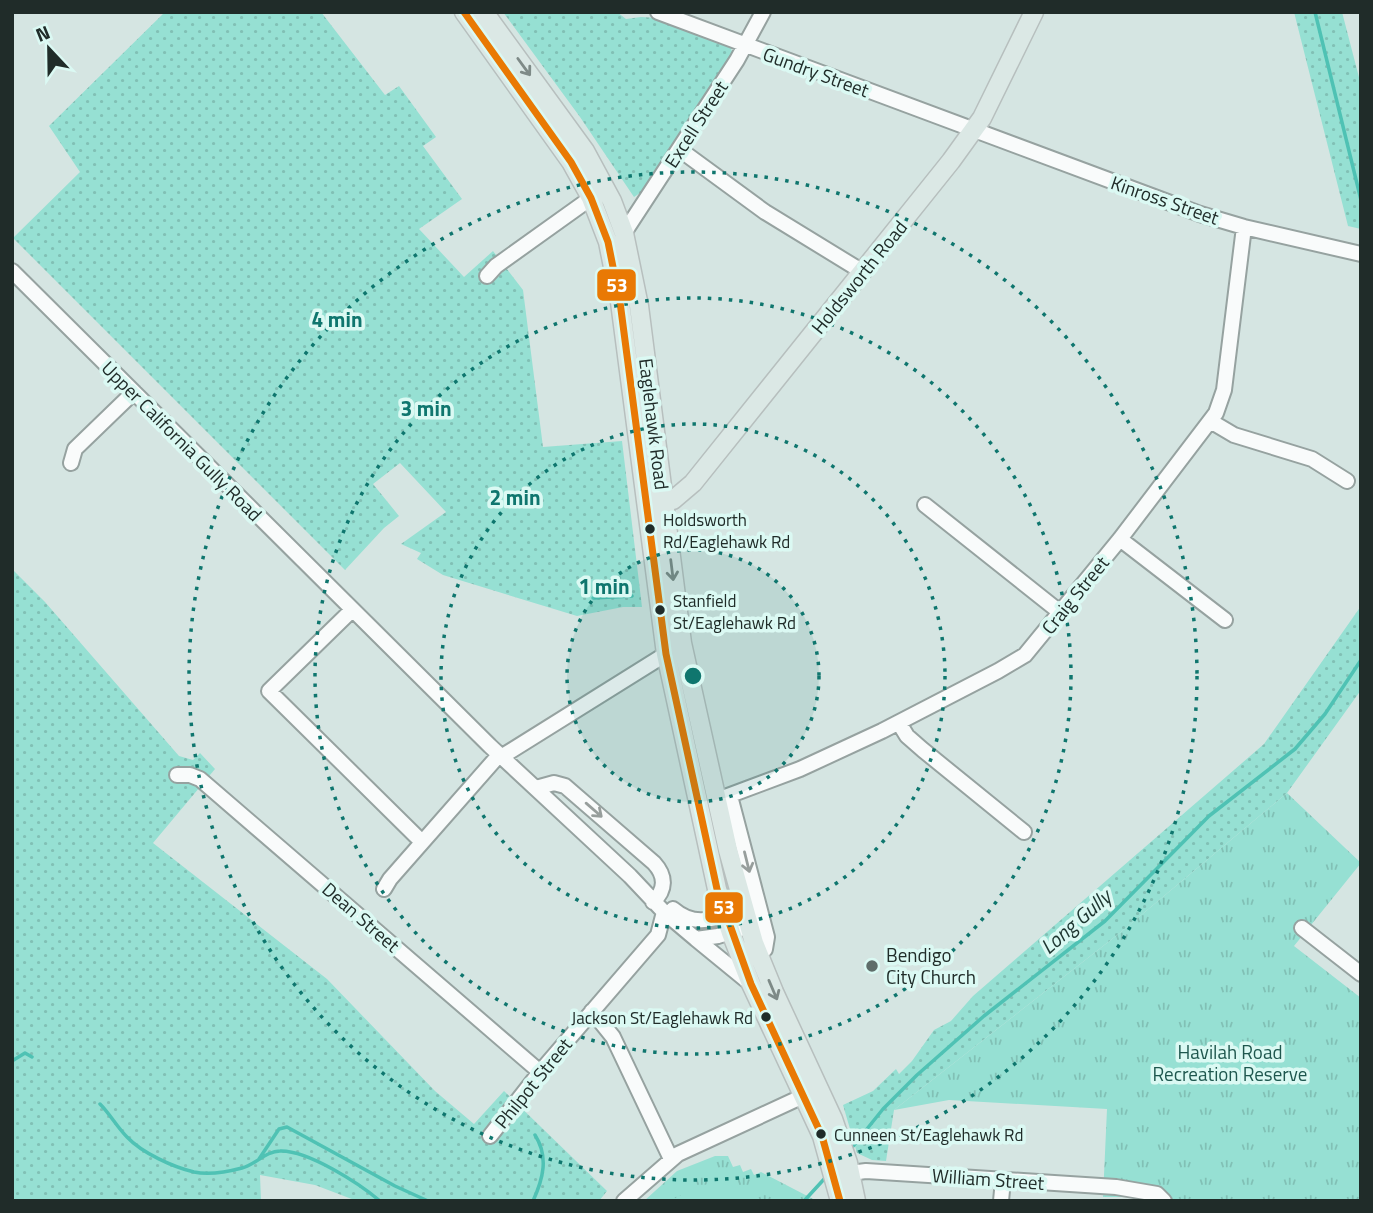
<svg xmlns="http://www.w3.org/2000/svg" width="1373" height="1213" font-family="'Titillium Web',sans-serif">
  <defs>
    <pattern id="grass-dots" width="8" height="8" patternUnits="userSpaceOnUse" patternTransform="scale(1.75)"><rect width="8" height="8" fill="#96e0d3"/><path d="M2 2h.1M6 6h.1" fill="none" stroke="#81c0b5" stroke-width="1.8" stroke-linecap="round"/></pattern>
    <pattern id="park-tufts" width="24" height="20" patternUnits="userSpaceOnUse" patternTransform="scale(1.75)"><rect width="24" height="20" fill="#96e0d3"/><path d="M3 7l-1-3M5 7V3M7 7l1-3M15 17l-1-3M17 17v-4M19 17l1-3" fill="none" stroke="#81c0b5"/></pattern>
  </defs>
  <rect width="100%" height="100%" fill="#d5e5e2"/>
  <path fill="url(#grass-dots)" d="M165,12H321L385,95L399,86L436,137L423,146L462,199L419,229L464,277L493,251L523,290L543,447L622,441L642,607H623L577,616L443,575L417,559L421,553L401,544L446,512L400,463L373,484L399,516L384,528L345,570L13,238L80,172L49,126Z
    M503,12H617L626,19L641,17L658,18L730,45L733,55L643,191L634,197L580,117Z
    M1294,12H1342L1361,85V229L1348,226Z
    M12,569L45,602L179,756L193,760L200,753L215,769L153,843L327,979L435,1091L474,1124L504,1091L607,1191L599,1201H357L315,1185L260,1175L261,1201H12Z
    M1361,606V690L1287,793L1121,932L894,1110L886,1161L872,1160L857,1153L843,1105L873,1091L896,1069L899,1074L912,1061L934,1030L951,1021L973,996L1264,744Z"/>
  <path fill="url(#park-tufts)" d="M1287,793L1361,863L1294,946L1361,998V1201H1153L1146,1197H1103L1107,1109L949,1100L894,1110L1121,932Z
    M715,1156H728L733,1167L740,1165L743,1172L751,1169L754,1175L761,1172L817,1201H644L677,1171Z"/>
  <path fill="#96e0d3" d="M718,1182L735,1187L748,1201H670L696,1187Z"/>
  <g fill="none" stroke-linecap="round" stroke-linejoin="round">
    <path stroke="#4fc2b4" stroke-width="3.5" d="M1315,12L1361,200
      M593,598L632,596
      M12,1061L25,1053L32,1057
      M100,1104C110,1114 117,1127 127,1137C142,1153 173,1167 194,1172C208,1175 227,1172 242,1168C255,1165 266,1151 280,1151C308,1150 360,1184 380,1201
      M850,1150L883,1109L917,1075L984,1016L1105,921L1209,816L1295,749L1325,714L1361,660
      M259,1159L279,1129L287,1127L395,1186L428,1201
      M533,1201C543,1179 549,1157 535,1135
      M804,1201L826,1177"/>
    <defs>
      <path id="minor" d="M658,12L1200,214L1244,227L1361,254
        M679,149L765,212L863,272
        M624,233L737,60L763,12
        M12,271L490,746L630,876L664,912L696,939L718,936L749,926
        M487,276L496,266L591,198
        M1212,422L1234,435L1312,459L1347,481
        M71,463L75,449L134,392
        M925,505L1061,613
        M1120,539L1225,620
        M352,610L269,691L422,842
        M899,723L907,736L923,750L1024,832
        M501,757L666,654
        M177,775H190L200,779L540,1072
        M536,788L554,783L565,786L654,863C666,876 666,890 653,902
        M730,796L767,937L765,949L758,952
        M717,800L800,769L882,731L998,671L1025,655L1120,539L1216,413L1224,390L1244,227
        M384,889L390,879L499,755
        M673,909C694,927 711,920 735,912
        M1302,928L1361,974
        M696,939L751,984
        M592,1011L613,1037L671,1159
        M490,1136L540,1072L658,935L664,912
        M850,1173L866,1171L1116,1187L1157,1194L1164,1201
        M624,1201L678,1154L812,1092
        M1001,1201L1003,1180"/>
      <path id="major" d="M464,12L571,162L591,198L608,242L620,302L666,654L717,889L731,933L751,984L822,1136L840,1201
        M484,12L585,151L612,201L624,233L639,306L682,643L728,850L754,943L774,992L833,1119L848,1163L856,1201
        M653,504L673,500L693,483L951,161L982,118L1034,12"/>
    </defs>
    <use href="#minor" stroke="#96a2a0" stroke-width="18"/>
    <use href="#major" stroke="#b7bfbe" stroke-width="21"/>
    <use href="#minor" stroke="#f9fbfb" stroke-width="14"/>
    <use href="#major" stroke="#dbe8e5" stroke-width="18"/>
    <defs>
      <path id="bus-1" d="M464,12L571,162L591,198L608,242L620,302L666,654L717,889L751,984L822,1136L840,1201"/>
    </defs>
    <use href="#bus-1" stroke="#dbf9f3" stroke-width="12"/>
    <use href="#bus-1" stroke="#e97904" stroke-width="7"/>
  </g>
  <defs><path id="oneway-shaft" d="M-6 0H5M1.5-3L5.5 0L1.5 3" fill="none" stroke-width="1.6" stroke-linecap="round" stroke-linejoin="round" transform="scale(1.75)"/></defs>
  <g stroke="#7e8a87">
    <use href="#oneway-shaft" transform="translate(524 67) rotate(54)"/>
    <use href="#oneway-shaft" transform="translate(672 570) rotate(83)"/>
    <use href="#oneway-shaft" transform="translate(773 990) rotate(67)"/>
  </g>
  <g stroke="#979e9c">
    <use href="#oneway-shaft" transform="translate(594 810) rotate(41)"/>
    <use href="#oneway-shaft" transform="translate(747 862) rotate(76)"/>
  </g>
  <circle cx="693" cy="676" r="126" fill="#0f766e" fill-opacity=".12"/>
  <g fill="none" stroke="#0f766e" stroke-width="3.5" stroke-dasharray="3.5 7">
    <circle cx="693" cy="676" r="126"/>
    <circle cx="693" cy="676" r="252"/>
    <circle cx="693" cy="676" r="378"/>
    <circle cx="693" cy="676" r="504"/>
  </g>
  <g fill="#202c29" stroke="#dbf9f3" stroke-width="2.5">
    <circle cx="650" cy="529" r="6"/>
    <circle cx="660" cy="610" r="6"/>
    <circle cx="766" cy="1017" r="6"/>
    <circle cx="821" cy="1134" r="6"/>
  </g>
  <circle fill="#5f6d6a" stroke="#dbf9f3" stroke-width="2.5" cx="872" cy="966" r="7"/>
  <g text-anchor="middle" stroke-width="7" stroke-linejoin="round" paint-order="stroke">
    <g font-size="17" fill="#202c29" stroke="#dbf9f3" text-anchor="start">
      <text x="663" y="526">Holdsworth<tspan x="663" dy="22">Rd/Eaglehawk Rd</tspan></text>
      <text x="673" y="607">Stanfield<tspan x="673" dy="22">St/Eaglehawk Rd</tspan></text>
      <text x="753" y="1024" text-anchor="end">Jackson St/Eaglehawk Rd</text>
      <text x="834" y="1141">Cunneen St/Eaglehawk Rd</text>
    </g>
    <g font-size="19" fill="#202c29" stroke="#dbf9f3">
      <text transform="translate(816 72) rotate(20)" y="7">Gundry Street</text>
      <text transform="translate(696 124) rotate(-57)" y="7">Excell Street</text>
      <text transform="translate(1165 200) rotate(19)" y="7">Kinross Street</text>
      <text transform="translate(859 277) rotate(-51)" y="7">Holdsworth Road</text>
      <text transform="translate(654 424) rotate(83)" y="7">Eaglehawk Road</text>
      <text transform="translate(182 441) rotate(45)" y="7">Upper California Gully Road</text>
      <text transform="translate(1075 595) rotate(-51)" y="7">Craig Street</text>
      <text transform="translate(361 917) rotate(41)" y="7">Dean Street</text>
      <text transform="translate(533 1083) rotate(-51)" y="7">Philpot Street</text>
      <text transform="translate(988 1179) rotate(4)" y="7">William Street</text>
    </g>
    <g font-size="19" fill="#202c29" stroke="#dbf9f3" text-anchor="start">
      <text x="886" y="962">Bendigo<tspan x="886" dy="22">City Church</tspan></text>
    </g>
    <g font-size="19" fill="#1e574e" stroke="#dbf9f3">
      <text x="1230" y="1059">Havilah Road<tspan x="1230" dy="22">Recreation Reserve</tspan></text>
    </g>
    <g font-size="21" font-style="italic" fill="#1d3530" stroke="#dbf9f3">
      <text transform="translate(1076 922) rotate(-41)" y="7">Long Gully</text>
    </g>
  </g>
  <circle cx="693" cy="676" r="10" fill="#0f766e" stroke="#dbf9f3" stroke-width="3.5"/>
  <g font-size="21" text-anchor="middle" font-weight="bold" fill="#0f766e" stroke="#dbf9f3" stroke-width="7" stroke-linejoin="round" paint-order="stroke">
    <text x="337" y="327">4 min</text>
    <text x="426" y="416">3 min</text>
    <text x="515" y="505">2 min</text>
    <text x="604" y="594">1 min</text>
  </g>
  <g stroke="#dbf9f3" stroke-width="2.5">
    <rect x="596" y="268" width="41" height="34" rx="7" fill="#e97904"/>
    <rect x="704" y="891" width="40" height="33" rx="7" fill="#e97904"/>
  </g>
  <g font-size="19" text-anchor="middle" font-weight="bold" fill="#fff">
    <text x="617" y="292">53</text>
    <text x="724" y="914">53</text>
  </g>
  <rect width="1373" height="1213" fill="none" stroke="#202c29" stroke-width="28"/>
  <g transform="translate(49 49) rotate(338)" stroke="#dbf9f3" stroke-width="5" paint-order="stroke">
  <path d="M0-5L12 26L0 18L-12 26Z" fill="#202c29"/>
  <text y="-10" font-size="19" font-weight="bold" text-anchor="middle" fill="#202c29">N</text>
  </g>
</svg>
